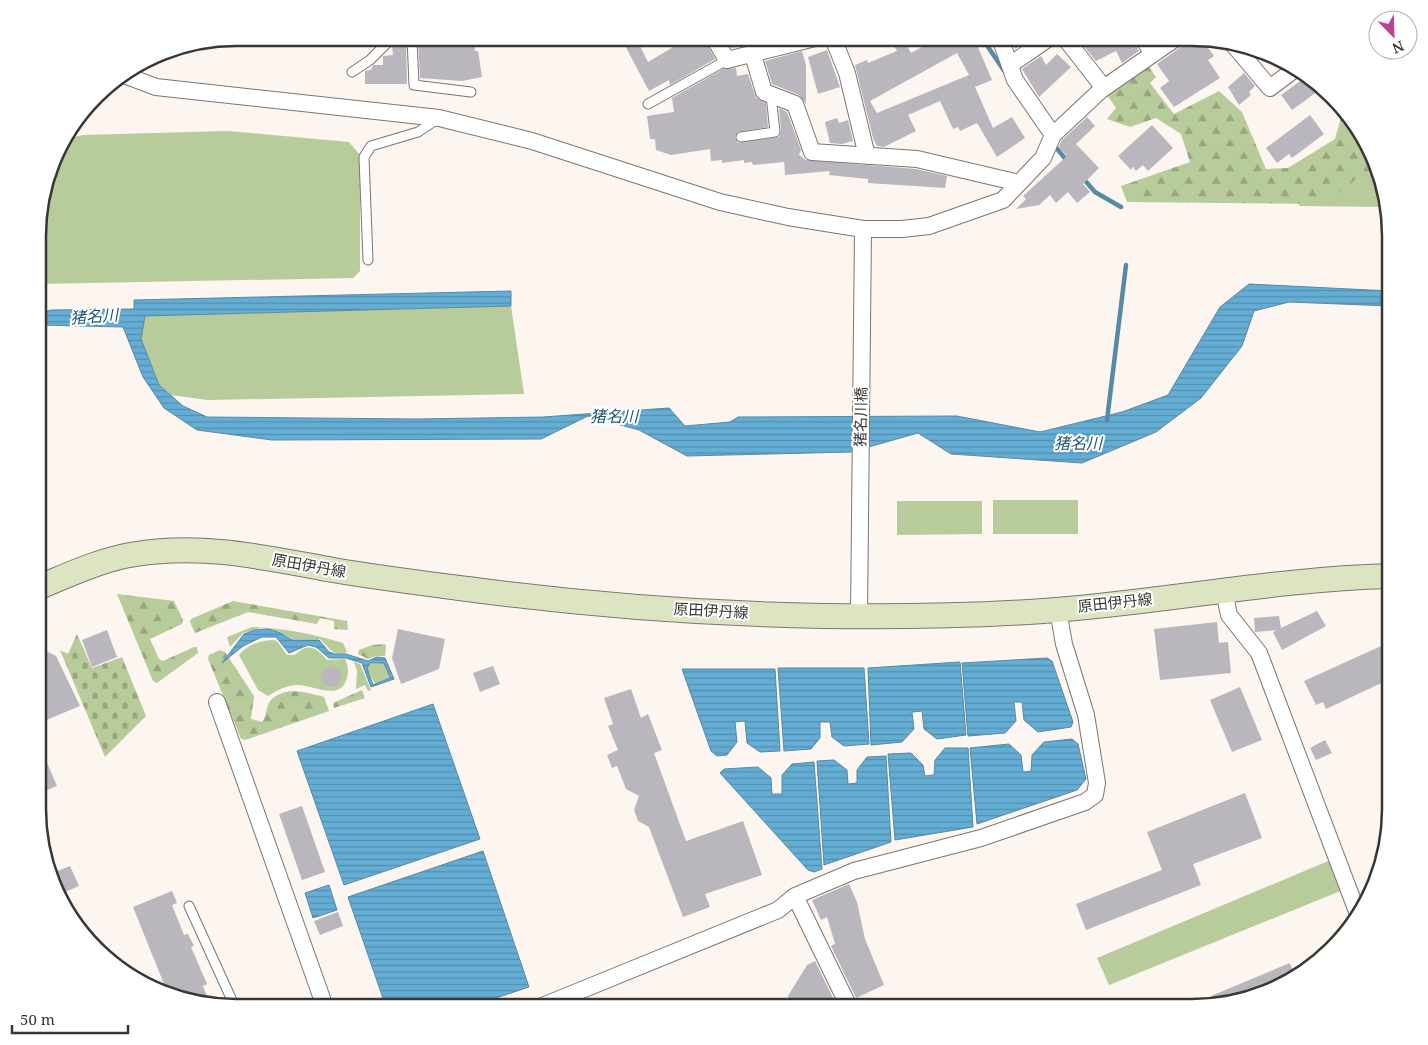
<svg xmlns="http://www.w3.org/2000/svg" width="1428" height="1045" font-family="'Noto Serif','Noto Sans JP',serif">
  <defs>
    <pattern id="forest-firs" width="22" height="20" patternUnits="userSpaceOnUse" patternTransform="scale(1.25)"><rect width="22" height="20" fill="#b8cc9b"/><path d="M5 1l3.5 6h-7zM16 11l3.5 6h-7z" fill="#97a67f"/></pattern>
    <pattern id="cemetery-stones" width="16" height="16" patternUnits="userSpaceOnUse" patternTransform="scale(1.25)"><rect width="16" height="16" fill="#b8cc9b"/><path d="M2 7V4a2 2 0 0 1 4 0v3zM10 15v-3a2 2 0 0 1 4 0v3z" fill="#97a67f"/></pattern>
    <pattern id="water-rules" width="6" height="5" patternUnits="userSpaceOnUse" patternTransform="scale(1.25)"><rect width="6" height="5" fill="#64add4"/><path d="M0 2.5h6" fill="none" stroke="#538ead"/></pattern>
  </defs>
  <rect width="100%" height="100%" fill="#fcf5f0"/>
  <path fill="#b8cc9b" d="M228,131L349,142L360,155V271L353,278L39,284V211L58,148L65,139L83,135Z
    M1370,148L1385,207L1298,206L1347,169Z
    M511,306L524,394L208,400L170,395L159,385L141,339L145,316Z
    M993,500H1078V534H993Z
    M897,501H982V534L897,535Z
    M252,627C282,628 313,634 343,643L347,652C333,658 329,647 320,639H292L281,632L261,628L243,633L230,647L227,637Z
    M272,640L277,641L287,655H295C308,642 316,647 327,660L345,659C348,665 349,672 347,678C340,702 314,685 298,685C286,685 278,690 268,696L258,690L239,655C247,645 259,641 272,640Z
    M354,662L360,664L371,690L368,691L365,685L356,689L357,671Z
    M384,663L389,678L375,684L367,669L368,664Z
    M1333,859L1343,890L1109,985L1097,958Z"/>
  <path fill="url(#forest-firs)" d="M1147,64L1156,77L1150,83L1174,114L1219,91L1242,112L1266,169L1288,168L1335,139L1342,114L1370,148L1375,167L1320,204L1127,202L1121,186L1190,162L1181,134L1156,118L1130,127L1107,119L1116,108L1107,95Z
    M117,594L174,601L183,620L182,624L150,639L159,659L163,661L194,647H197L198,653L157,683L153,681Z
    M233,601L347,621L348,630L334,629V621L320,618L317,624L248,612L195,633L190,622L191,619Z
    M385,644L386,647L385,656H377L368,659L358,654L359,650L372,645Z
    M220,650L225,652L254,696L251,719L262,722C267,716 266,705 271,700C286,685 308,693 324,697L329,711L245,740L241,739L208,659L209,655Z
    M362,690L365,698L334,708L333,703Z"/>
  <path fill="url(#cemetery-stones)" d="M77,634L92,668L122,657L146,716L105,757L60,650L68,654Z"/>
  <path fill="url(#water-rules)" stroke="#578aa4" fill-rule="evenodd" d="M1249,284L1390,291V306L1289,302L1254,311L1242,346L1201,398L1156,432L1082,463L951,454L918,433L851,452L687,456L639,430L588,416L541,439L272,440L197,430L164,408L143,377L123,327L39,325V313L51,310L134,309V300L511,291V306L145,316L141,339L159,385L183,406L207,417L417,419L543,417L669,408L685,426L730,422L738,417L957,416L1040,432L1122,412L1168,395L1220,307Z
    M268,629L281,633L292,640H319L329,652L335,654H346L368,661L377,657L385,658L394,679L371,687L362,663L346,658H329L316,647L308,645L289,653L276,637H262L243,646L222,663L244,634L255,630ZM370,663H384L390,678L373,685L367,668Z
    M1047,658L1052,661L1073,722L1071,727L1038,732L1024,720L1022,702H1014L1016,721L1005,733L968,736L962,663Z
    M960,662L966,735L937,739L924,729L922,711L912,712L914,729L902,742L871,745L868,668Z
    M778,668H864L869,744L844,746L832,737L830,722H820V738L811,749L784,751Z
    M682,669H775L780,751L760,752L747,743L745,721L735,722L737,742L727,755L717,756L711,751Z
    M433,704L480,839L344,885L297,751Z
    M1072,739L1078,744L1086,779L1077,790L977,824L970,748L1009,744L1021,755L1023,772L1031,771L1032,755L1044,742Z
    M945,748H968L973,827L895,840L888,754L911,753L923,765L925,776L934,775L935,760Z
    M886,756L891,842L824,865L817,761L834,760L847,770L848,784L857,783V770L867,757Z
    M814,762L822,869L814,872L808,870L720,773L724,769L758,767L771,778L772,794H782V775L792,764Z
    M483,851L529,987L469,1007H386L348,897Z
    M329,885L337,910L313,918L305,893Z"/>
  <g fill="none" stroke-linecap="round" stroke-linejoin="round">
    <path stroke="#578aa4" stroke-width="4.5" d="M982,38L1005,72
      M1054,145L1068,162
      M1082,177L1095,192L1121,207
      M1107,420L1126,265"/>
  </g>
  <path fill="#b9b6bd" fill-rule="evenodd" d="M418,38H474L475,51H478L482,77L462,81L420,78Z
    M621,38H636L648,62L680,43L678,38H704L715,59L670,85L669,80L649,91Z
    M725,38H775L732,48Z
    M889,38H903L911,53L938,38H974L992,80L975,87L993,128L1012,117L1025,138L997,157L977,123L960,131L958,127L953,129L940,101L908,115L916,131L884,147L877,146L873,138L855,65L867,60L868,63L897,51ZM957,53L969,75L877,113L870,101Z
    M1011,38H1031L1015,49Z
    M1100,38H1133L1139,51L1122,63L1116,51L1096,61L1084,46Z
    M1186,38H1201L1214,56L1208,60L1220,78L1174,107L1160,88L1169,81L1157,64L1182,46Z
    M398,40H406L407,84H365V71L371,70L373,65H383V56L393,55L392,46L396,45Z
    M827,50L840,87L818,94L808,57Z
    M802,51L806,65V104L799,95L772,84L765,61Z
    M1057,54L1071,67L1039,97L1022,69L1041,56L1046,65Z
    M736,68L737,76L748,74L756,98L766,103L768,127L738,132L735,137L738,143L779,137L781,131L779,108L787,112L801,150L799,155L806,160L916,169L947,176L945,188L868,183V179L829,175L830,171L785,175L784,159V162L753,165L752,162L744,163V160L722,163V160L711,161L710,149L671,155L656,150L655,139H650L647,116L674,112L672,98L723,69Z
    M1244,73L1255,86L1249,92L1251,95L1239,105L1228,87Z
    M1307,76L1321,89L1292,110L1281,95Z
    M1310,115L1324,134L1292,158L1289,154L1277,163L1266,148Z
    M1087,117L1095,126L1076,144L1099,168L1083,184L1090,192L1077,203L1068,192L1056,203L1050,195L1039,205L1016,209L1026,199L1023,196L1067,156L1059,147L1061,141Z
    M837,118L839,123L848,120L853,141L842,144L830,143L825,122Z
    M1152,125L1173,148L1148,171L1143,165L1136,171L1133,167L1131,170L1118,156Z
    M1317,611L1326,626L1282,650L1273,632L1277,630L1255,632L1254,618L1279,616L1281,628Z
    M1217,622L1219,643L1228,642L1231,673L1160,680L1154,629Z
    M398,629L445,639L439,669L401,684L392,658Z
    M107,630L117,657L92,667L82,640Z
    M1390,642V679L1326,709L1323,702L1316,705L1304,681Z
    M39,647L56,656L80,706L39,723Z
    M493,666L500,684L480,692L473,673Z
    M321 677a10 10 0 1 1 20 0a10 10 0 1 1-20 0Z
    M1240,687L1262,740L1232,752L1210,700Z
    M631,689L641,718L648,714L662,750L654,753L686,841L743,821L762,875L705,894L710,907L683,917L649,827L638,821L634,810L639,796L626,789L617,766L612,768L607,755L618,750L608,726L613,724L604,698Z
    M1325,740L1332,753L1316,760L1310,748Z
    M39,744L57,786L39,793Z
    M1245,793L1262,838L1193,864L1201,885L1086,930L1076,904L1162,870L1147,832Z
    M302,806L325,872L302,880L279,814Z
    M70,866L79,886L60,894L52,873Z
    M849,884L857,902L865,939L884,985L856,998L831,946L835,944L827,917L821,920L812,900Z
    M172,891L177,903L172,905L184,935L188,934L194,946L191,947L207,984L203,986L210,1004L168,994L133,907Z
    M338,912L343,926L320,935L314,921Z
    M815,961L836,1004L830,1007H793L788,996L807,965Z
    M1290,963L1294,974L1271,984L1273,988L1213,1002L1211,996Z"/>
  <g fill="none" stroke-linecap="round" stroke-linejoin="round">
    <defs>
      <path id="lane" d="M412,38L414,85L471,92
        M352,72L370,60L392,38
        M648,104L727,60
        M741,137L775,132L771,95
        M368,260L364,157L371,146L418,132L439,118
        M189,906L235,1007"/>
      <path id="street" d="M714,38L727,60L815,38
        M833,38L847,73L867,156
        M1000,38L1015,80L1053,135
        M1065,38L1104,88
        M1143,38L1153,54
        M1232,43L1270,88L1295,69
        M753,55L764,92L795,104L812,152L917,159L1019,183
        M1010,65L1049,38
        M124,75L156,87L439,118L532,141L720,202L788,217L863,229H902L929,226L1003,200L1043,158L1053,135L1101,90L1176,38
        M1224,591L1229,615L1259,653L1358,914
        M859,616L863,229
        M217,702L325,1007
        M795,896L849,1007
        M540,1007L778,910L795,896L854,871L981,838L1085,802L1095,795L1097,783L1086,715L1064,644L1058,610"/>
      <path id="secondary" d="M39,587C71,574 102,559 136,554C203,543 267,558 333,570C380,578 428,584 475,590C590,605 708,614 824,616C901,617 979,616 1056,610C1168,601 1278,579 1390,576"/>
    </defs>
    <use href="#lane" stroke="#7c7571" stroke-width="11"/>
    <use href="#street" stroke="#7c7571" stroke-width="18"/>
    <use href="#secondary" stroke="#7c7571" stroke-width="26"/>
    <use href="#lane" stroke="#fff" stroke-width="9"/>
    <use href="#street" stroke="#fff" stroke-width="16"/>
    <use href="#secondary" stroke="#dde4c2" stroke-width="24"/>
  </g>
  <g text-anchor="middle" stroke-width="4" stroke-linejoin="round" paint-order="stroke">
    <g font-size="15" fill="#393735" stroke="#fff">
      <text transform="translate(861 417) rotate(-89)" y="5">猪名川橋</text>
      <text transform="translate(309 566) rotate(10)" y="5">原田伊丹線</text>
      <text transform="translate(1115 603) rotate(-6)" y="5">原田伊丹線</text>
      <text transform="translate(711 611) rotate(3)" y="5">原田伊丹線</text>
    </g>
    <g font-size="16" font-style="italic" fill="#1d5672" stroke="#fff">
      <text transform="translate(94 316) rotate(-4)" y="6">猪名川</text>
      <text x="614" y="422">猪名川</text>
      <text x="1078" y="449">猪名川</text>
    </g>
  </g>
  <path d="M0 0H1428V1045H0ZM236 46H1192A190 190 0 0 1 1382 236V809A190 190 0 0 1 1192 999H236A190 190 0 0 1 46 809V236A190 190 0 0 1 236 46Z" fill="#fff" fill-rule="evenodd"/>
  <path fill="none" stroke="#393735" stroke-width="2.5" d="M236 46H1192A190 190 0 0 1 1382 236V809A190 190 0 0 1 1192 999H236A190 190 0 0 1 46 809V236A190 190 0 0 1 236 46Z"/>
  <g transform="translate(1393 35) rotate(157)"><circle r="24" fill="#ffffff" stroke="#b0afae"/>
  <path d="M0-4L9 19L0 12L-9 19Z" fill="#bb4499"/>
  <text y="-8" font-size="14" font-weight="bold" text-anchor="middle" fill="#393735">N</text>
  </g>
  <path d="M12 1025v8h116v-8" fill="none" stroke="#393735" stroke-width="2.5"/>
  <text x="20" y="1025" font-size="15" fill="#393735" stroke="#ffffff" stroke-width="4" paint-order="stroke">50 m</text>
</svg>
